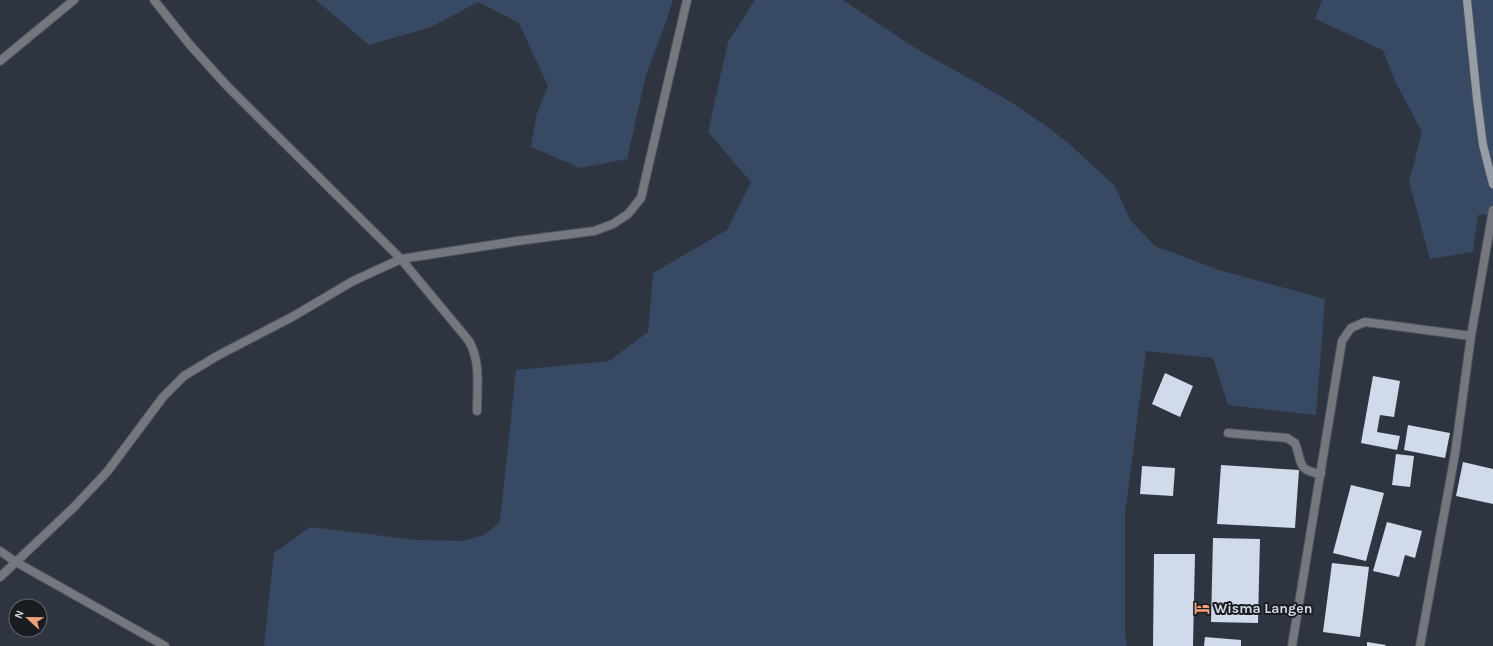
<svg xmlns="http://www.w3.org/2000/svg" width="1493" height="646" font-family="Karla,sans-serif">
  <rect width="100%" height="100%" fill="#2e3541"/>
  <path fill="#384964" d="M316,0H673L666,22L646,75L627,159L580,168L531,147L537,113L548,86L519,23L478,2L431,27L369,45Z
    M755,0H843L917,49L1011,102L1046,126L1066,141L1114,185L1131,221L1155,246L1219,270L1325,299L1316,415L1228,405L1213,358L1146,351L1125,514V630L1127,646H264L274,553L310,527L416,540L462,541L484,535L500,522L516,370L609,361L648,332L653,273L727,230L751,182L708,132L728,42Z
    M1322,0H1493V214L1478,215L1473,252L1430,259L1409,182L1422,132L1395,81L1383,50L1315,19Z"/>
  <path fill="#d0daea" d="M1165,373L1193,386L1180,417L1152,404Z
    M1373,376L1400,381L1394,417L1380,415L1377,432L1400,436L1397,450L1361,443Z
    M1408,425L1450,433L1445,458L1404,450Z
    M1396,454L1414,456L1410,487L1392,485Z
    M1463,462L1493,469V504L1456,496Z
    M1221,465L1299,470L1295,528L1217,524Z
    M1142,466L1175,468L1173,496L1140,494Z
    M1351,485L1384,493L1366,561L1333,553Z
    M1387,522L1422,531L1415,558L1405,555L1399,577L1373,571Z
    M1213,538L1260,539L1258,623L1211,622Z
    M1154,554H1195L1193,646H1153Z
    M1332,563L1369,567L1360,637L1323,632Z
    M1205,637L1241,640V646H1204Z
    M1367,642L1386,645L1385,646H1367Z"/>
  <g fill="none" stroke-linecap="round" stroke-linejoin="round">
    <defs>
      <path id="lane" d="M1228,433L1287,438L1295,443C1303,463 1296,470 1321,474"/>
      <path id="street" d="M0,61L74,0
        M401,259L517,241L594,231L613,224L628,214L641,198L687,0
        M401,259L469,341C481,362 477,388 477,411
        M0,551L16,562L165,646
        M0,577L74,507L107,472L163,397L184,376L217,356L292,317L353,281L401,259L228,87L190,45L154,0
        M1292,646L1342,341L1351,328L1365,322L1471,336
        M1420,646L1455,454L1471,336L1493,210"/>
      <path id="secondary" d="M1467,0L1477,99L1483,145L1493,184"/>
    </defs>
    <use href="#lane" stroke="#4c535e" stroke-width="10"/>
    <use href="#street" stroke="#4c535e" stroke-width="10"/>
    <use href="#secondary" stroke="#4c535e" stroke-width="10"/>
    <use href="#lane" stroke="#74787e" stroke-width="8"/>
    <use href="#street" stroke="#74787e" stroke-width="8"/>
    <use href="#secondary" stroke="#979da7" stroke-width="8"/>
  </g>
  <defs>
    <symbol id="hotel-bare" viewBox="-9 -9 18 18"><path d="M-6-4.5h1.5V1H6V5H4.5V3h-9V5H-6ZM-4 0a1.8 1.8 0 1 1 3.6 0ZM.5 0V-2.5h3Q6-2.5 6 0Z" fill="#f0a279" stroke="#191d22" stroke-width="2.5" paint-order="stroke"/></symbol>
  </defs>
  <g fill-rule="evenodd">
    <use href="#hotel-bare" x="1191" y="597" width="22" height="22"/>
  </g>
  <g text-anchor="middle" stroke-width="4" stroke-linejoin="round" paint-order="stroke">
    <g font-size="14" font-weight="bold" fill="#d6dbe3" stroke="#191d22" text-anchor="start">
      <text x="1214" y="613">Wisma Langen</text>
    </g>
  </g>
  <g transform="translate(28 618) rotate(292)"><circle r="19" fill="#191d22" stroke="#65696f"/>
  <path d="M0-3L7 15L0 10L-7 15Z" fill="#f0a279"/>
  <text y="-6" font-size="11" font-weight="bold" text-anchor="middle" fill="#d6dbe3">N</text>
  </g>
</svg>
